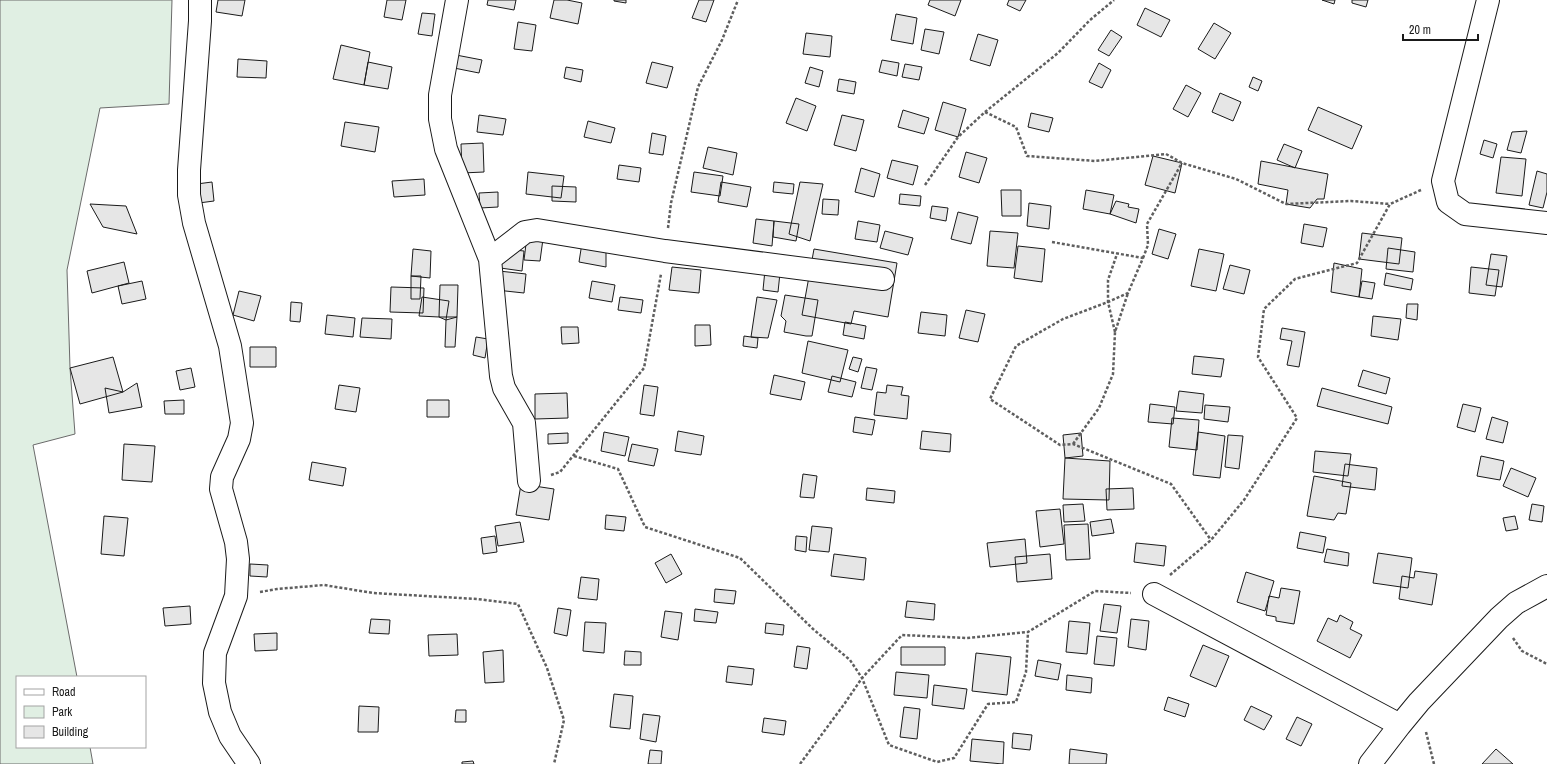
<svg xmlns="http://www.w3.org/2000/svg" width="1547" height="764" font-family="'Archivo Narrow',sans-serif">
  <rect width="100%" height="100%" fill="#fff"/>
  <path fill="#e0efe3" stroke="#6a6a6a" d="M0,0H172L169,104L100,108L67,270L70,368L75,434L33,445L77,677H17V747H90L93,764H0Z"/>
  <path fill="#e6e6e6" stroke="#1a1a1a" d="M218,0H245L242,16L216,12Z
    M387,0H406L402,20L384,17Z
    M488,0H516L514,10L487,5Z
    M554,0H567L582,3L578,24L550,18Z
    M614,0H626V3L614,1Z
    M699,0H714L706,22L692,18Z
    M930,0H961L955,16L928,5Z
    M1009,0H1026L1020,11L1007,5Z
    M1322,0H1335L1334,4Z
    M1352,0H1368L1366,7L1352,3Z
    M1145,8L1170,20L1161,37L1137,25Z
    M422,13L435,14L432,36L418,34Z
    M896,14L917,18L913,44L891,40Z
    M518,22L536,25L532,51L514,49Z
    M1214,23L1231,33L1215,59L1198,49Z
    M925,29L944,32L939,54L921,50Z
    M1111,30L1122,37L1109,56L1098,50Z
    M806,33L832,36L830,57L803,54Z
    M978,34L998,40L990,66L970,60Z
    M341,45L370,52L364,85L333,79Z
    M456,55L482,60L479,73L454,68Z
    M238,59L267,61L266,78L237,77Z
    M882,60L899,63L897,76L879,72Z
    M368,62L392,67L388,89L364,85Z
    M652,62L673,67L667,88L646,83Z
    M1099,63L1111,70L1102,88L1089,82Z
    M905,64L922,67L919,80L902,77Z
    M566,67L583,70L581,82L564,78Z
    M810,67L823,71L819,87L805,83Z
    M1253,77L1262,81L1258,91L1249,87Z
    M839,79L856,82L854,94L837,91Z
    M1186,85L1201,93L1188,117L1173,109Z
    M1220,93L1241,102L1233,121L1212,112Z
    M796,98L816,106L807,131L786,123Z
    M943,102L966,109L958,137L935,130Z
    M1318,107L1362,126L1352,149L1308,130Z
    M903,110L929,118L924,134L898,127Z
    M1031,113L1053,118L1049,132L1028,127Z
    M479,115L506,119L503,135L477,132Z
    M842,115L864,120L856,151L834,145Z
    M588,121L615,128L611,143L584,137Z
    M345,122L379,127L375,152L341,146Z
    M1527,131L1521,153L1507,150L1512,132Z
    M652,133L666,136L663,155L649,153Z
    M1484,140L1497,144L1493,158L1480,154Z
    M483,143L484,172L462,173L461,144Z
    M1284,144L1302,151L1295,168L1277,160Z
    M708,147L737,153L733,175L703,168Z
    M966,152L987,158L979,183L959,177Z
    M1153,156L1182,163L1175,193L1145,185Z
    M1501,157L1526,159L1522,196L1496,193Z
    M892,160L918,166L913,185L887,178Z
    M1261,161L1328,174L1324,199H1317L1310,208L1286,204L1288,190L1258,184Z
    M619,165L641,168L639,182L617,179Z
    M861,168L880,174L874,197L855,192Z
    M1537,171L1547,174V192L1543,208L1529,205Z
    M528,172L564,176L561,198L526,194Z
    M694,172L723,176L720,196L691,192Z
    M424,179L425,195L394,197L392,181Z
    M212,182L214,201L191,204L189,185Z
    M721,182L751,187L747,207L718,202Z
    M774,182L794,184L793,194L773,192Z
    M800,182L823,184L810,241L789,234Z
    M552,186L576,187V202L552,201Z
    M1001,190H1021V216H1002Z
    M1086,190L1114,195L1110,214L1083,209Z
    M498,192V207L480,208L479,193Z
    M900,194L921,196L920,206L899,204Z
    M823,199L839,200L838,215L822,214Z
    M1116,201L1129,204L1128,207L1139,209L1136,223L1110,214Z
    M1029,203L1051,206L1049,229L1027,226Z
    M90,204L126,206L137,234L103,227Z
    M932,206L948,208L946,221L930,218Z
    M958,212L978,217L971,244L951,239Z
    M756,219L774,221L772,246L753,243Z
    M774,221L799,224L796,241L773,237Z
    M858,221L880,225L877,242L855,239Z
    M1304,224L1327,228L1323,247L1301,243Z
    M1159,229L1176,234L1168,259L1152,254Z
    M885,231L913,238L908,255L880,248Z
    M990,231L1018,233L1014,268L987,266Z
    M1362,233L1402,238L1399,264L1359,259Z
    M527,236L543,239L540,261L524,260Z
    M582,243L606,247V267L579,262Z
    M1018,246L1045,249L1042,282L1014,278Z
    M496,248L524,251L522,271L493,267Z
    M1388,248L1415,252L1413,272L1386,269Z
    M413,249L431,251L430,278L411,276Z
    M814,249L897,263L888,317L854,311L851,324L802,315Z
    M1199,249L1224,254L1216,291L1191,286Z
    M1491,254L1507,256L1502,287L1486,285Z
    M124,262L129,283L92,293L87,271Z
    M1334,263L1362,269L1359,297L1331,292Z
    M1230,265L1250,270L1244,294L1223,289Z
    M672,267L701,270L699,293L669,290Z
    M1471,267L1499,270L1495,296L1469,293Z
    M765,270L780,273L778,292L763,290Z
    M499,271L526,274L524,293L496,290Z
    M1386,273L1413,279L1411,290L1384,285Z
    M411,276H421L420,299H411Z
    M142,281L146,299L122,304L118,286Z
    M592,281L615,285L612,302L589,298Z
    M1362,281L1375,283L1372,299L1359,297Z
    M440,285H458L457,317H439Z
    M391,287L424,288L423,313L390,312Z
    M239,291L261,296L254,321L233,315Z
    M785,295L818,300L812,336H806L784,332L786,321L781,316Z
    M422,297L449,301L446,320L439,317L419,316Z
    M620,297L643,300L641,313L618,310Z
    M757,297L777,300L768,338L751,337Z
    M291,302L302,303L300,322L290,321Z
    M1407,304H1418L1417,320L1406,318Z
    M966,310L985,314L978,342L959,338Z
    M921,312L947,315L945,336L918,333Z
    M327,315L355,318L353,337L325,334Z
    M1373,316L1401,319L1398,340L1371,336Z
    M457,317L455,347H445L446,320Z
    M362,318L392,319L391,339L360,337Z
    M845,322L866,326L864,339L843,335Z
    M695,325H710L711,345L695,346Z
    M561,327H578L579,343L562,344Z
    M1282,328L1305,332L1299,367L1287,365L1292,341L1280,339Z
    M744,336L758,338L757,348L743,346Z
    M476,337L488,339L485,358L473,355Z
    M808,341L848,350L840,382L802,373Z
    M250,347H276V367H250Z
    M1194,356L1224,359L1221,377L1192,374Z
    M113,357L123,392L80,404L70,368Z
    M853,357L862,359L858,372L849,369Z
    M866,367L877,369L872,390L861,388Z
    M191,368L195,387L180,390L176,371Z
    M1363,370L1390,378L1386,394L1358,386Z
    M774,375L805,382L801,400L770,394Z
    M832,376L856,382L852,397L828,392Z
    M137,383L142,407L109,413L105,388L123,392Z
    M339,385L360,388L356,412L335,409Z
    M644,385L658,387L654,416L640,414Z
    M887,385L903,387L901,395L909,396L907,419L874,415L877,392L886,393Z
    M1322,388L1392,407L1388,424L1317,406Z
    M1179,391L1204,394L1202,413L1176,411Z
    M567,393L568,418L535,419V394Z
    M184,400V414H165L164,401Z
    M427,400H449V417H427Z
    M1150,404L1175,407L1173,424L1148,422Z
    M1463,404L1481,408L1475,432L1457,427Z
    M1205,405L1230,407L1228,422L1204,419Z
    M855,417L875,420L872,435L853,432Z
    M1492,417L1508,422L1503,443L1486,439Z
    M1172,418L1199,420L1197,450L1169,447Z
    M678,431L704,436L701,455L675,451Z
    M922,431L951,434L950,452L920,449Z
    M604,432L629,437L625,456L601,451Z
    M1198,432L1225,436L1220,478L1193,475Z
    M568,433V443L548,444V434Z
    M1081,433L1083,456L1065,458L1063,435Z
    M1228,435L1243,436L1239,469L1225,467Z
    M124,444L155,446L152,482L122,480Z
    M632,444L658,449L654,466L628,461Z
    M1315,451L1351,454L1348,476L1313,472Z
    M1481,456L1504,461L1500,480L1477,476Z
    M1065,458L1110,461L1109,500L1063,499Z
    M312,462L346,468L343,486L309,480Z
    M1345,464L1377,468L1375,490L1342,486Z
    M1511,468L1536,478L1528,497L1503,486Z
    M803,474L817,476L814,498L800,497Z
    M1314,476L1351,483L1346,514L1338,513L1334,520L1307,516Z
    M521,484L554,489L549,520L516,515Z
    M867,488L895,491L894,503L866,500Z
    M1133,488L1134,509L1107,510L1106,489Z
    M1083,504L1085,521L1064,522L1063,505Z
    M1532,504L1544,506L1542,522L1529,520Z
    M1060,509L1064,544L1040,547L1036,511Z
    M606,515L626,517L624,531L605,529Z
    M104,516L128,518L124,556L101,554Z
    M1515,516L1518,529L1506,531L1503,518Z
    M1111,519L1114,533L1092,536L1090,522Z
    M520,522L524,542L498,546L495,526Z
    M1088,524L1090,559L1066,560L1064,525Z
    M812,526L832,528L829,552L809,550Z
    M1300,532L1326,537L1323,553L1297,548Z
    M495,536L497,552L483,554L481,538Z
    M796,536L807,537L806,552L795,550Z
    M1025,539L1027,563L990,567L987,543Z
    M1136,543L1166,546L1164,566L1134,562Z
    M1327,549L1349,553L1348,566L1324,562Z
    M1378,553L1412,558L1408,588L1373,583Z
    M671,554L682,574L666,583L655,563Z
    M834,554L866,558L864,580L831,576Z
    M1050,554L1052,579L1017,582L1015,557Z
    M250,564L268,565L267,577L250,576Z
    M1415,571L1437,574L1432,605L1399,599L1402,576L1414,578Z
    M1246,572L1274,581L1265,611L1237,602Z
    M581,577L599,579L597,600L578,598Z
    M1281,588L1300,591L1294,624L1276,621V617L1266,615L1269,596L1279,598Z
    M715,589L736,591L734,604L714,602Z
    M907,601L935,604L934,620L905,617Z
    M1104,604L1121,606L1117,633L1100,631Z
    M190,606L191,624L165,626L163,608Z
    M558,608L571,610L567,636L554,633Z
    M695,609L718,612L716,623L694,621Z
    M665,611L682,613L678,640L661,637Z
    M1340,615L1353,622L1350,629L1362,635L1350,658L1317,641L1328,618L1337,622Z
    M371,619L390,620L389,634L369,633Z
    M1131,619L1149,621L1146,650L1128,647Z
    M1069,621L1090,623L1087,654L1066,652Z
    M585,622L606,623L604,653L583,651Z
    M766,623L784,625L783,635L765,633Z
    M277,633V650L255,651L254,634Z
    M457,634L458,655L429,656L428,635Z
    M1097,636L1117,638L1114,666L1094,664Z
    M1203,645L1229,656L1216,687L1190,676Z
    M797,646L810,648L807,669L794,667Z
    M901,647H945V665H901Z
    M503,650L504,682L485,683L483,652Z
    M625,651L641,652V665H624Z
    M976,653L1011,657L1007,695L972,691Z
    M1038,660L1061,664L1058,680L1035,676Z
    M728,666L754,669L752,685L726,682Z
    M896,672L929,675L927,698L894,695Z
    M1067,675L1092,678L1091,693L1066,690Z
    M934,685L967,689L964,709L932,705Z
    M614,694L633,696L630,729L610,727Z
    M1168,697L1189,704L1185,717L1164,710Z
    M359,706L379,707L378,732H358Z
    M1251,706L1272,716L1264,730L1244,720Z
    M904,707L920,709L917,739L900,737Z
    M456,710H466V722H455Z
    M643,714L660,716L656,742L640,739Z
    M1297,717L1312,724L1301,746L1286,739Z
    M764,718L786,721L784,735L762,732Z
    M1013,733L1032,735L1030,750L1012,748Z
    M972,739L1004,742L1003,764L970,761Z
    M1070,749L1107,754L1106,764H1069Z
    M1496,749L1513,764H1482Z
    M650,750L662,751L661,764H648Z
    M473,761L474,764H462V762Z"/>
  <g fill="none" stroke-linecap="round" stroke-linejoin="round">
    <defs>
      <path id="minor" d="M200,0V21L189,170V195L194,223L230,346L242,423L239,439L222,477L221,489L236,542L238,559L236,596L215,653L214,683L220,712L230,736L249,764
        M457,0L440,95V119L446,149L490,259L501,376L504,388L524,423L529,481
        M1488,0L1443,181L1448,202L1465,214L1547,223
        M490,259L525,232L537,230L665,251L883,279
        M1154,594L1400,725
        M1370,764L1400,725L1419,702L1499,618L1516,603L1547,586"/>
    </defs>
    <use href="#minor" stroke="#1a1a1a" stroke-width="24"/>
    <path stroke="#5f5f5f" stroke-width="2.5" stroke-dasharray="3 2" stroke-linecap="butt" d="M985,112L1016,127L1027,156L1095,161L1166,154L1182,163L1236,179L1286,204L1351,201L1390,204
      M925,185L958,137L985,112L1058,53L1090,20L1114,0
      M668,228L671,203L698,87L722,40L738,0
      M1052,242L1143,258L1128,293L1108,302L1063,319L1016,346L990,399L1060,445L1073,444L1171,484L1211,540
      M1143,258L1148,245L1147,224L1182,163
      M1115,332L1108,302V280L1117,254
      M1073,444L1099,408L1113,374L1115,332L1128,293
      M574,456L618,469L645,527L740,558L813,629L850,660L862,678L889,745L937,762L954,758L988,704L1016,702L1026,672L1028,632
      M551,475L560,472L644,368L661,274
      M1170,575L1211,540L1244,500L1297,418L1258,357L1264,309L1295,279L1357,263L1390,204L1421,190
      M260,592L277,589L324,585L373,593L477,599L518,604L547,668L564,720L554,764
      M1513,638L1522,651L1547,664
      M1426,732L1434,764
      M800,764L845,703L862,678L902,635L967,638L1028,632L1095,591L1131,593"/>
    <use href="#minor" stroke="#fff" stroke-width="22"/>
  </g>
  <rect x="16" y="676" width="130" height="72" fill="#ffffff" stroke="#a3a3a3"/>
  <rect x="24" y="689" width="20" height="6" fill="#ffffff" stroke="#a3a3a3"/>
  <text x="52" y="696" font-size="12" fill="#1a1a1a">Road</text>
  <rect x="24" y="706" width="20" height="12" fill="#e0efe3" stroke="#a3a3a3"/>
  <text x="52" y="716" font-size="12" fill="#1a1a1a">Park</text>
  <rect x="24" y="726" width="20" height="12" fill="#e6e6e6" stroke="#a3a3a3"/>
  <text x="52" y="736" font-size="12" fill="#1a1a1a">Building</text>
  <path d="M1403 34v6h75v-6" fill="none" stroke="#1a1a1a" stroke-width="2"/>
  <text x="1409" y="34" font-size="12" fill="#1a1a1a" stroke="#ffffff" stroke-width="3" paint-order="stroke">20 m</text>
</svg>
